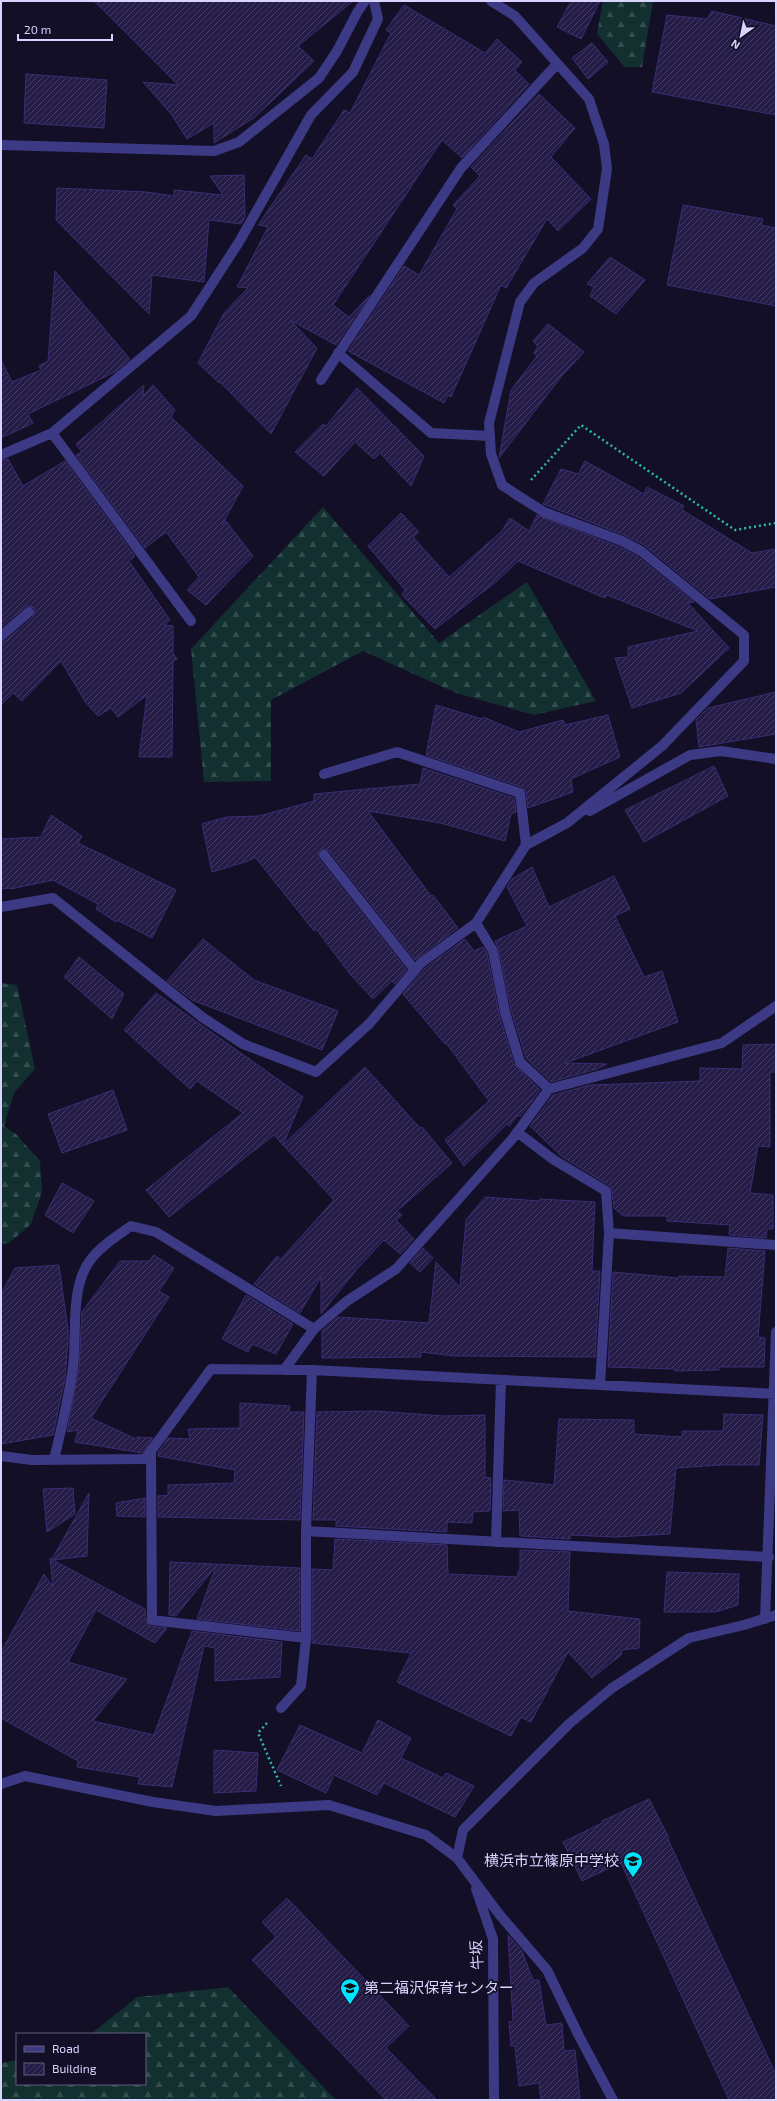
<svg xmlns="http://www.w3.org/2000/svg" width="777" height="2101" font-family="'Exo 2','Noto Sans JP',sans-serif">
  <defs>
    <pattern id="forest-firs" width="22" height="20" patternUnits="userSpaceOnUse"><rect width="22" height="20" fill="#12302f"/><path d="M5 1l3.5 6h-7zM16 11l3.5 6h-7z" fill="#344d4e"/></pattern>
    <pattern id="building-hatch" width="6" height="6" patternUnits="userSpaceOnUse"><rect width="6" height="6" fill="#241b47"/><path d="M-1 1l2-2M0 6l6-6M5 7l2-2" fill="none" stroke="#433b63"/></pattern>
  </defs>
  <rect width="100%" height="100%" fill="#130f26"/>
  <path fill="url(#forest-firs)" d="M603,1H653L642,67H625L597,34Z
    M323,507L439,643L527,582L596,701L534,715L456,693L363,651L271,700V781L204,782L191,649Z
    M1,983L17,985L35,1069L14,1093L4,1126L16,1134L40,1161L42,1192L31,1224L9,1243L1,1244Z
    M228,1987L336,2100H1V2063L17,2060V2084H145V2034H91L137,1997Z"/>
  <path fill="url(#building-hatch)" stroke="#3b2d73" d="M94,1H353L298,46L314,61L255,117L214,143V123L187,139L172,115L143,82L178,85Z
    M571,1H600L581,39L557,27Z
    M404,5L485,53L497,39L522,62L515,70L529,84L462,158L442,140L333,305L349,317L370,295L336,345L290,320L317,348L271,434L220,382L219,383L198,363L224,313L248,288L237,287L268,227L258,225L306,155L312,159L344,110L350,113L391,33L386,30Z
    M712,11L776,26V115L652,92L667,15L707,19Z
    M592,43L608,62L588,79L572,58Z
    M26,74L107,80L104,128L24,123Z
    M539,94L575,128L551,157L591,199L558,231L547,219L506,288L501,285L451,397L448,395L444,403L348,351L404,266L419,275L457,209L453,205L480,176L471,167Z
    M244,175L245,217L241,224L209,220L204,282L152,275L149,314L56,220L57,188L146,192L174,196V190L223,195L210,176Z
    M683,205L763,219L761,225L776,228V306L667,285Z
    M610,257L645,280L616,314L590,296L594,287L587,284Z
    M55,271L130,359L115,372L28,414L33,423L1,438V360L12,382L41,370L39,366L48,361Z
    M548,324L584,352L560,378L499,458L511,390L537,356L534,353L538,346L533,341Z
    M144,385L143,396L153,385L175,410L171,417L243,486L222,525L226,521L253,556L206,605L187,590L199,577L166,532L145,548L76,455L82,452L76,444Z
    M357,388L424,456L411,486L380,453L374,459L355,442L324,476L295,452L323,424L326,426Z
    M8,459L23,486L65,461L135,556L129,561L170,620L164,625L173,626V653L177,659L173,661L172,757H139L147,695L118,717L111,708L98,716L86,703L61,661L22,701L13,693L1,705V642L5,641L33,617L35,611L34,608L27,606L1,627V461Z
    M585,461L644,494L647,487L684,506L682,510L752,553L776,549V587L710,599L644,545L624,535L543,504L561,469L578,474Z
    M401,513L419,532L413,537L449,577L501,532L510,518L529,531L537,515L619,547L637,556L694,602L688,603L729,648L681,693L632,708L615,658L628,657V647L698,631L607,595L605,598L518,561L497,581L435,629L402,595L405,590L368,546Z
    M776,692V734L699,747L696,720L708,708Z
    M436,705L482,719L483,717L519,732L563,720L565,725L608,715L620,757L571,779L573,792L528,808L526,792L522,787L426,755Z
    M714,766L728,796L644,842L625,810Z
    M423,768L514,798L516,812L511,814L505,841L440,823L368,811L431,896L433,895L458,928L415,960L329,851L323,849L320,850L318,856L319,859L407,970L395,984L392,981L373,999L350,974L316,929L314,931L255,857L248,861L212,872L202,824L227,817L259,816L314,801V794L420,784Z
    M51,815L82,836L78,843L176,890L152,938L117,920L116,922L96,909L98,904L53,880L11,889L10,888L1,889V839L41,837Z
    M532,867L549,907L614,876L630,909L615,916L644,977L662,971L678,1022L565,1063L607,1064L597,1069L551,1082L526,1058L511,1010L499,950L495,941L527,926L507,887L512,879Z
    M203,939L254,980L338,1011L322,1050L192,1000L167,981Z
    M465,939L474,951L483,947L487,953L499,1014L514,1064L540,1090L520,1117L518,1115L509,1126L507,1124L464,1166L445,1140L489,1101L446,1043L445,1044L403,994L425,968Z
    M79,957L124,994L112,1019L64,977Z
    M156,993L303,1097L283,1145L274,1135L169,1217L146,1190L243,1113L197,1081L190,1089L124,1030Z
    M776,1044V1072H770V1147L758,1146L750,1193L773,1195V1229H767L766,1238L729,1235L730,1225L667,1221V1216H623L614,1208L612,1191L610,1186L561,1156L530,1126L553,1095L590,1085L700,1081V1068L742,1069L743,1045Z
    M365,1067L420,1128L422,1127L452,1163L397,1211L402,1215L396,1220L414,1239L400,1254L384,1240L357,1269L321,1314V1277L300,1313L254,1284L277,1256L281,1259L334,1200L283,1145Z
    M113,1090L127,1130L62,1153L48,1114Z
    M62,1183L94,1201L73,1233L45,1215Z
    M485,1197L540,1201V1199L595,1202L592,1271H600L595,1357L454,1356L421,1352V1357L322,1358V1331L338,1317L429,1323L436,1262L460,1287L466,1220Z
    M423,1248L433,1258L420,1272L410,1263Z
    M728,1248L765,1251L758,1337L765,1338L764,1367H719V1370L675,1371V1369L608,1367L613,1272L679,1278V1276L725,1277Z
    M154,1255L174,1268L159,1291L169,1297L91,1418L136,1439L137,1437L153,1438L142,1453L75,1442L78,1430L67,1432L79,1368L82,1312L120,1261H149Z
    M59,1265L68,1330V1341L65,1378L53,1435L1,1444V1294L15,1268Z
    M246,1295L293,1324L276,1354L252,1344L248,1352L222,1339Z
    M240,1403L290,1406L289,1412H304L300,1520L158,1517V1496L168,1495V1485L234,1483L235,1470L158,1456V1453L168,1438L190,1439L188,1429L240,1428Z
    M375,1411L444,1416L485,1415V1477L491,1478L490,1511L473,1512L472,1523L447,1522V1532L336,1526V1520H313L317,1412Z
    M724,1414L763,1415L759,1465H721L676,1468L670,1534L615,1537L570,1535V1539L520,1536L519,1510L503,1511L504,1480L554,1485L559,1419L634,1420V1434L682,1437V1431H723Z
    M73,1488L75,1514L47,1532L43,1489Z
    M89,1493L87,1556L53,1560L145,1609L146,1620L149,1626L167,1628L155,1643L96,1610L68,1662L127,1679L93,1721L154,1735L192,1631L282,1642L280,1677L215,1681V1648L204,1646L172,1787L138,1784L140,1777L77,1767L78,1761L1,1718V1652L44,1574L53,1587L50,1558L52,1559Z
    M145,1498V1517L117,1516L116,1503Z
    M335,1539L447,1545L448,1574L518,1577V1571H520V1550L570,1552L568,1611L640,1619L639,1648L622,1650L621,1655L592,1678L568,1652L531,1722L521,1717L511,1736L397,1682L411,1653L312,1643V1569L333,1570Z
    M170,1562L300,1568V1631L197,1619L216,1566L176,1616L169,1615Z
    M667,1572L739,1574L738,1605L716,1612H664Z
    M378,1720L411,1738L401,1758L443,1778L446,1773L474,1786L455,1817L384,1783L377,1795L334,1775L326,1793L277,1770L300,1725L362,1753Z
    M214,1750L258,1753L256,1791L214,1793Z
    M649,1799L669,1838L668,1839L776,2075V2100H729L621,1863L582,1881L563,1842L602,1823V1821Z
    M287,1898L409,2026L386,2048L437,2100H386L252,1960L276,1937L262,1922Z
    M508,1935L522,1951L533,1980H539L546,2025L562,2023L564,2051L575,2050L580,2100H541L539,2083L519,2086L515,2046H511L509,2022L513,2021Z"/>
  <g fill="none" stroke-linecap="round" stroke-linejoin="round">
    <path stroke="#2fb8b0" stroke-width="2.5" stroke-dasharray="2 3" stroke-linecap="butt" d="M531,480L581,425L735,530L776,523
      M267,1723L258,1733L281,1786"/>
    <path stroke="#3d3a85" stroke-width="10" d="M1,145L214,151L239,142L319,78L337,51L358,11L365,1
      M338,353L431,433L490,436
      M321,380L461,168L557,64
      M52,433L191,621
      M1,455L52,433L191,316L239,242L311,115L353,72L378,19L374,1
      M1,636L29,612
      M324,774L397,752L520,793L526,845L567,823L662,746L744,661V635L641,551L622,541L544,512L517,495L502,485L491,454L489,423L520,302L534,283L583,248L598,229L607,169L604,144L589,99L515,16L491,1
      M590,811L690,755L721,751L776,759
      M531,842L526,845L476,923L493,951L505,1012L520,1062L549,1089
      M324,855L415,970
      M1,907L53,898L202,1017L243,1044L316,1072L369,1024L421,963L476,923
      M517,1132L554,1160L606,1191L609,1233L600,1385
      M609,1233L776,1245
      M284,1370L314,1329L347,1301L396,1269L513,1138L549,1089L722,1043L776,1006
      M151,1450L152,1620L306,1638V1531L312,1370
      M1,1456L32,1460L145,1459L211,1369L312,1370L776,1394
      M54,1460C61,1429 69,1398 73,1367C77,1335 70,1289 89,1262C98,1248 117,1236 131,1226L156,1232L314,1329
      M306,1531L769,1557
      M496,1542L501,1380
      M765,1619L776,1332
      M281,1708L301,1686L306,1638
      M1,1784L25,1776L153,1802L216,1811L329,1805L426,1835L457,1858L499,1914L547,1970L579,2036L613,2100
      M457,1858L463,1830L570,1723L612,1688L689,1638L744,1625L776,1615
      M476,1889L493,1939L494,2100"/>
  </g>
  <defs>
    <symbol id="school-pin" viewBox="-11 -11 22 30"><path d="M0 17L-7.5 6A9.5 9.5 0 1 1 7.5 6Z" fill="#00e5ff" stroke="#130f26"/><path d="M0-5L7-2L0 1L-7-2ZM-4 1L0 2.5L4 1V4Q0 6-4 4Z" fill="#111"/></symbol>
  </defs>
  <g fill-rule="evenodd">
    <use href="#school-pin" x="622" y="1850" width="22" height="30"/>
    <use href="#school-pin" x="339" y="1977" width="22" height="30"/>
  </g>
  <g text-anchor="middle" stroke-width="3.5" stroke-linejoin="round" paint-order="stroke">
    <g font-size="15" fill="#d9d4ff" stroke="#130f26" text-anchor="end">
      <text x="619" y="1866">横浜市立篠原中学校</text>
      <text x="364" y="1993" text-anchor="start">第二福沢保育センター</text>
    </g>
    <g font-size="15" fill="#d9d4ff" stroke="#130f26">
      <text transform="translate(477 1955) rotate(-94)" y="5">牛坂</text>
    </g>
  </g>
  <rect width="777" height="2101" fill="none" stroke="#d9d4ff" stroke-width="4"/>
  <rect x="16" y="2033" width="130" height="52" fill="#130f26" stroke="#625e7d"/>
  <rect x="24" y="2046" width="20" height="6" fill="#3d3a85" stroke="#625e7d"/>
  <text x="52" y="2053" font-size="12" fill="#d9d4ff">Road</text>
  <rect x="24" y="2063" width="20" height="12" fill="url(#building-hatch)" stroke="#625e7d"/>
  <text x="52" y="2073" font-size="12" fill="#d9d4ff">Building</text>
  <g transform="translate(741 36) rotate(213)" stroke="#130f26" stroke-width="3" paint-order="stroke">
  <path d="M0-3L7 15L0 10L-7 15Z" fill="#d9d4ff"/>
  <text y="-6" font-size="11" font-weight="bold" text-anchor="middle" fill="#d9d4ff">N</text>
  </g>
  <path d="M18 34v6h94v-6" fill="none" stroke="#d9d4ff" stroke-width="2"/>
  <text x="24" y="34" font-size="12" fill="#d9d4ff" stroke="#130f26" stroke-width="3" paint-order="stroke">20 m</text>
</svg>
